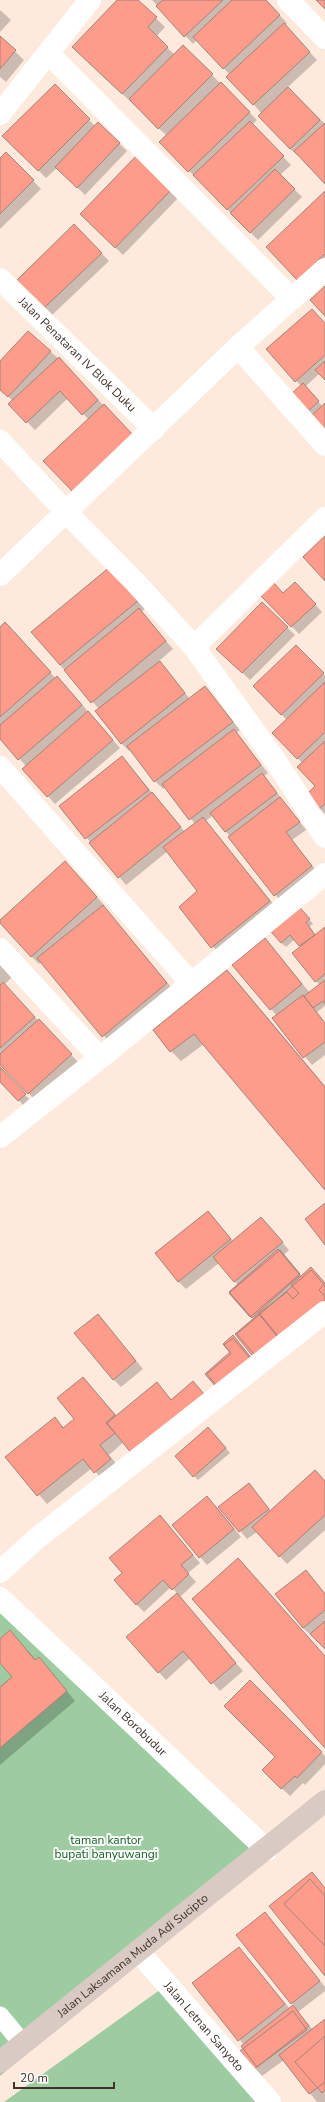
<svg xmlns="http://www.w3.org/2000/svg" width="325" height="2102" font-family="'Nunito Sans',sans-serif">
  <rect width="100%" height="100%" fill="#feeadd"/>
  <path fill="#9dcca1" d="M0,1606L267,1850L0,2076Z
    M168,1984L270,2102H4Z"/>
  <path fill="#0003" d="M118,0H137L165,27L156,37L175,55L183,46L257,120L252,125L291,165L280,175L302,197L258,240L160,142L167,136L82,56Z
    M152,0H265L287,23L285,26L317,60L288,87L325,124V182L299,155L298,156L290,149L230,75L197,40L193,44Z
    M0,10L11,20L0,32Z
    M0,37L24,60L6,82L0,77Z
    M55,85L95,126L98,123L127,151L85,195L57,168L46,178L4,136Z
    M6,153L41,189L0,229V159Z
    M137,157L179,197L123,255L81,214Z
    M325,193V268L298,279Z
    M74,225L109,261L51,316L17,281Z
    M312,310L325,324V379L320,373L305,387L323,407L325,405V433L290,396L301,386L268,349Z
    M28,332L67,366L104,406L89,420L68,398L35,430L10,404L13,401L0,389V362Z
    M111,567L146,608L141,612L173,649L159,661L190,699L205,687L240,730L236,733L268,773L264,776L306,830L292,840L319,874L282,903L213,815L206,821L279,911L221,956L180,907L199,892L168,851L126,885L60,806L122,757L185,832L195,824L165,787L163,789L155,781L131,749L129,751L121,743L99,709L60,665Z
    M303,591L322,612L299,634L263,596Z
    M262,603L295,635L250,680L225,656Z
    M0,628L15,632L56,679L57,677L65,685L120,748L55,804L23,769L26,766L0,737Z
    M296,646L325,676V814L307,795L316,786L302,763L274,733L287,720L254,687Z
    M73,870L104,905L103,906L176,993L112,1045L41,962L39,964L31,956Z
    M300,908L313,924L309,927L315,936L325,928V1006L317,1012L325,1023V1055L312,1065L273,1018L277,1016L234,965L272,947L310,993L320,985L316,981L301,947L295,939L286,947L281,943Z
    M0,955L17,972L4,985L78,1062L36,1101L0,1063Z
    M237,981L325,1086V1189L204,1044L181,1061L171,1051Z
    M0,1068L29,1099L23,1105L0,1080Z
    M208,1212L233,1241L268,1226L289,1250L283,1256L302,1277L318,1276L325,1284V1322L255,1319L230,1292L238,1285L219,1263L186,1289L178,1281Z
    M98,1315L143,1369L121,1387L113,1379Z
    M83,1378L117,1416L156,1383L172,1400L109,1455L120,1468L104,1481L92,1468L47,1504L7,1457L55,1418L64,1428L75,1419Z
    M213,1433L230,1453L198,1480L194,1476Z
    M325,1482V1530L287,1564L257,1532L247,1539L220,1507L248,1484L271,1511Z
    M215,1505L241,1537L207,1565L200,1557Z
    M167,1524L200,1563L188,1573L196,1582L179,1598L243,1671L220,1691L190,1658L166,1680L127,1637L178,1594L171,1587L144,1612L136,1604Z
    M306,1572L325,1593V1648L303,1628L277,1595Z
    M10,1631L36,1660L48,1668L75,1701L0,1765V1688L13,1677L0,1662V1640Z
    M250,1682L325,1756V1764L305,1785L303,1783L290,1796L271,1778L277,1757Z
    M265,1914L325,1987V1991L298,2012L313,2030L325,2020V2102H317L284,2060L262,2076L254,2068L244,2045L194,1983L239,1948L290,2009L294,2005L292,2003Z"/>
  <path fill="#fd9c8a" stroke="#a6827a" d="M117,0H138L157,17L148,27L168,47L122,94L72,47Z
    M163,0H223L184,37L156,6Z
    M232,0H266L280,15L223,69L193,37Z
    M316,0H325V9Z
    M284,23L310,52L253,105L226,77Z
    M0,36L16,50L0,69Z
    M183,45L213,74L158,129L129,99Z
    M221,82L250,112L188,172L159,142Z
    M55,84L90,119L38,171L2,136Z
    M288,87L320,120L290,149L258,116Z
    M250,121L284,156L227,210L193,175Z
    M98,122L120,143L77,188L55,167Z
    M325,123V184L294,151Z
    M6,152L34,180L0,214V158Z
    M137,155L172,189L115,248L80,214Z
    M275,169L295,189L250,233L230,213Z
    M325,191V254L297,280L266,247Z
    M74,224L102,253L43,309L16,281Z
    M325,286V316L310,300Z
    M312,309L325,323V355L295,382L266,349Z
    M28,331L51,351L8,397L0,390V361Z
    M59,357L98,400L82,415L60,391L26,423L8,404Z
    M325,361V380L315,370Z
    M303,383L319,401L305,414L289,396Z
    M325,403V430L310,417Z
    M104,404L134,436L73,492L43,461Z
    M325,536V581L303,557Z
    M111,566L139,600L60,665L31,632Z
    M295,582L316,604L291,627L261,596L274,583L283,593Z
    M262,602L288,627L242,673L216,649Z
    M139,608L166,641L91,703L64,670Z
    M5,622L51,672L0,717V627Z
    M296,645L324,673L281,715L253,686Z
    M160,661L185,693L121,744L95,711Z
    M57,676L82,705L18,760L0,739V725Z
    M325,682V732L297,759L272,733Z
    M205,686L233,722L154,782L127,746Z
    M88,711L113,740L47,797L22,769Z
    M234,729L261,765L189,820L162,784Z
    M325,741V804L319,809L306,795L315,786L297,767Z
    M122,756L149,790L85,839L59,806Z
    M262,773L277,793L225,832L210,813Z
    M152,792L181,827L118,878L89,843Z
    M280,797L300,822L286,832L312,866L274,896L228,837Z
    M203,817L270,901L211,948L179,907L197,891L163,847Z
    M65,861L97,897L31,957L0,923V920Z
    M295,902L310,919L306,922L315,935L299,946L290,935L281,943L266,926Z
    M103,905L167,983L102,1037L37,958Z
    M325,927V974L315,982L292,953Z
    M265,938L302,984L270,1010L232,965Z
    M227,970L325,1087V1190L194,1034L170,1052L153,1030Z
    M325,980V1004L323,1001L313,1008L304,996Z
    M3,982L35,1017L0,1048V985Z
    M303,995L325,1023V1042L303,1058L272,1018Z
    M39,1019L72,1054L28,1094L0,1065V1054Z
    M0,1067L26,1094L18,1101L0,1082Z
    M325,1203V1245L305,1219Z
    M208,1211L231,1239L178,1282L155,1253Z
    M261,1217L283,1242L234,1282L213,1257Z
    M278,1249L300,1275L252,1318L229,1292Z
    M280,1250L300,1274L250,1317L229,1293Z
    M311,1267L325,1283L319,1290L325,1297V1308L283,1342L259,1313L287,1292L293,1299L299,1293L291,1285Z
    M311,1270L325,1286V1306L261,1362L237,1334Z
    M98,1314L136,1361L113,1380L74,1333Z
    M259,1314L284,1345L259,1364L235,1334Z
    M233,1335L256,1364L222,1394L205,1374L230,1352L223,1344Z
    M233,1338L254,1363L222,1392L207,1374L231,1354L224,1345Z
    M83,1377L115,1415L106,1423L115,1433L100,1445L111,1459L94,1473L83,1459L37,1496L5,1457L55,1417L63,1428L74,1419L57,1398Z
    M193,1381L209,1400L136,1459L107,1423L157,1382L171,1400Z
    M208,1427L226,1448L193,1477L175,1456Z
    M315,1470L325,1481V1515L279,1557L252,1527Z
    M249,1483L269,1509L239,1532L218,1507Z
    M207,1496L234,1529L199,1558L172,1525Z
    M160,1515L193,1555L181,1565L189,1574L172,1590L163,1580L136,1605L114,1580L122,1573L109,1558Z
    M238,1558L325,1656V1748L192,1599Z
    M306,1570L325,1594V1610L303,1628L275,1594Z
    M177,1593L236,1663L211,1684L183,1651L158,1673L126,1637Z
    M325,1621V1649L310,1634Z
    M10,1630L35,1660L39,1657L67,1691L0,1748V1687L12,1677L0,1663V1639Z
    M250,1680L322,1752L297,1778L295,1776L281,1789L262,1770L275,1757L224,1706Z
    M312,1872L325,1888V1976L269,1906Z
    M310,1879L325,1896V1946L284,1904Z
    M265,1912L320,1981L291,2004L236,1935Z
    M239,1947L285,2004L238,2041L192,1983Z
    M293,2005L309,2026L257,2067L241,2046Z
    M293,2011L307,2030L254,2069L240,2051Z
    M325,2019V2082L309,2094L279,2055Z
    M325,2036V2090L322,2093L295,2062Z"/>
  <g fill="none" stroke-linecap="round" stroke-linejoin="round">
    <path stroke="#fff" stroke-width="19" d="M0,2016L23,2044"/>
    <g stroke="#fff" stroke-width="22">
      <path d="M288,0L325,38"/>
      <path d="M48,53L292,299"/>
      <path d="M0,114L90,0"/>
      <path id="s1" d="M0,279L154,429"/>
      <path d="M238,347L325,445"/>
      <path d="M0,441L66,512L136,583L194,647L275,760L325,837"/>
      <path d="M0,575L238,347L325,269"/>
      <path d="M194,647L325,518"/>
      <path d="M0,767L191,983"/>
      <path d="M0,949L100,1058"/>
      <path d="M0,1137L100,1058L325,874"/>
      <path d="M0,1572L36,1539L325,1312"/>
      <path id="s2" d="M0,1598L267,1850"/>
      <path id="s3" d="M138,1951L270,2102"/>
    </g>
    <path stroke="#d9cbc4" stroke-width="22" id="s4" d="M0,2062L325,1801"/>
  </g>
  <g text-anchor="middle" stroke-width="4" stroke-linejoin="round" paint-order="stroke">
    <g font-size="12" fill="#3e3229" stroke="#fbfbfb">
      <text dy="4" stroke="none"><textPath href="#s1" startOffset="108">Jalan Penataran IV Blok Duku</textPath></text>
      <text dy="4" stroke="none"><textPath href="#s2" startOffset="183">Jalan Borobudur</textPath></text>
      <text dy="4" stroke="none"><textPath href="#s4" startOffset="170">Jalan Laksamana Muda Adi Sucipto</textPath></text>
      <text dy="4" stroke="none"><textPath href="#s3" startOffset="100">Jalan Letnan Sanyoto</textPath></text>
    </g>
    <g font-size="12" fill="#166427" stroke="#fbfbfb">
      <text x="106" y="1844">taman kantor<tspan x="106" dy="14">bupati banyuwangi</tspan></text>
    </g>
  </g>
  <path d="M14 2082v6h100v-6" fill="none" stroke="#3e3229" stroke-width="2"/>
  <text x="20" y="2082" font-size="12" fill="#3e3229" stroke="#fbfbfb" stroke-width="3" paint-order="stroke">20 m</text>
</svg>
